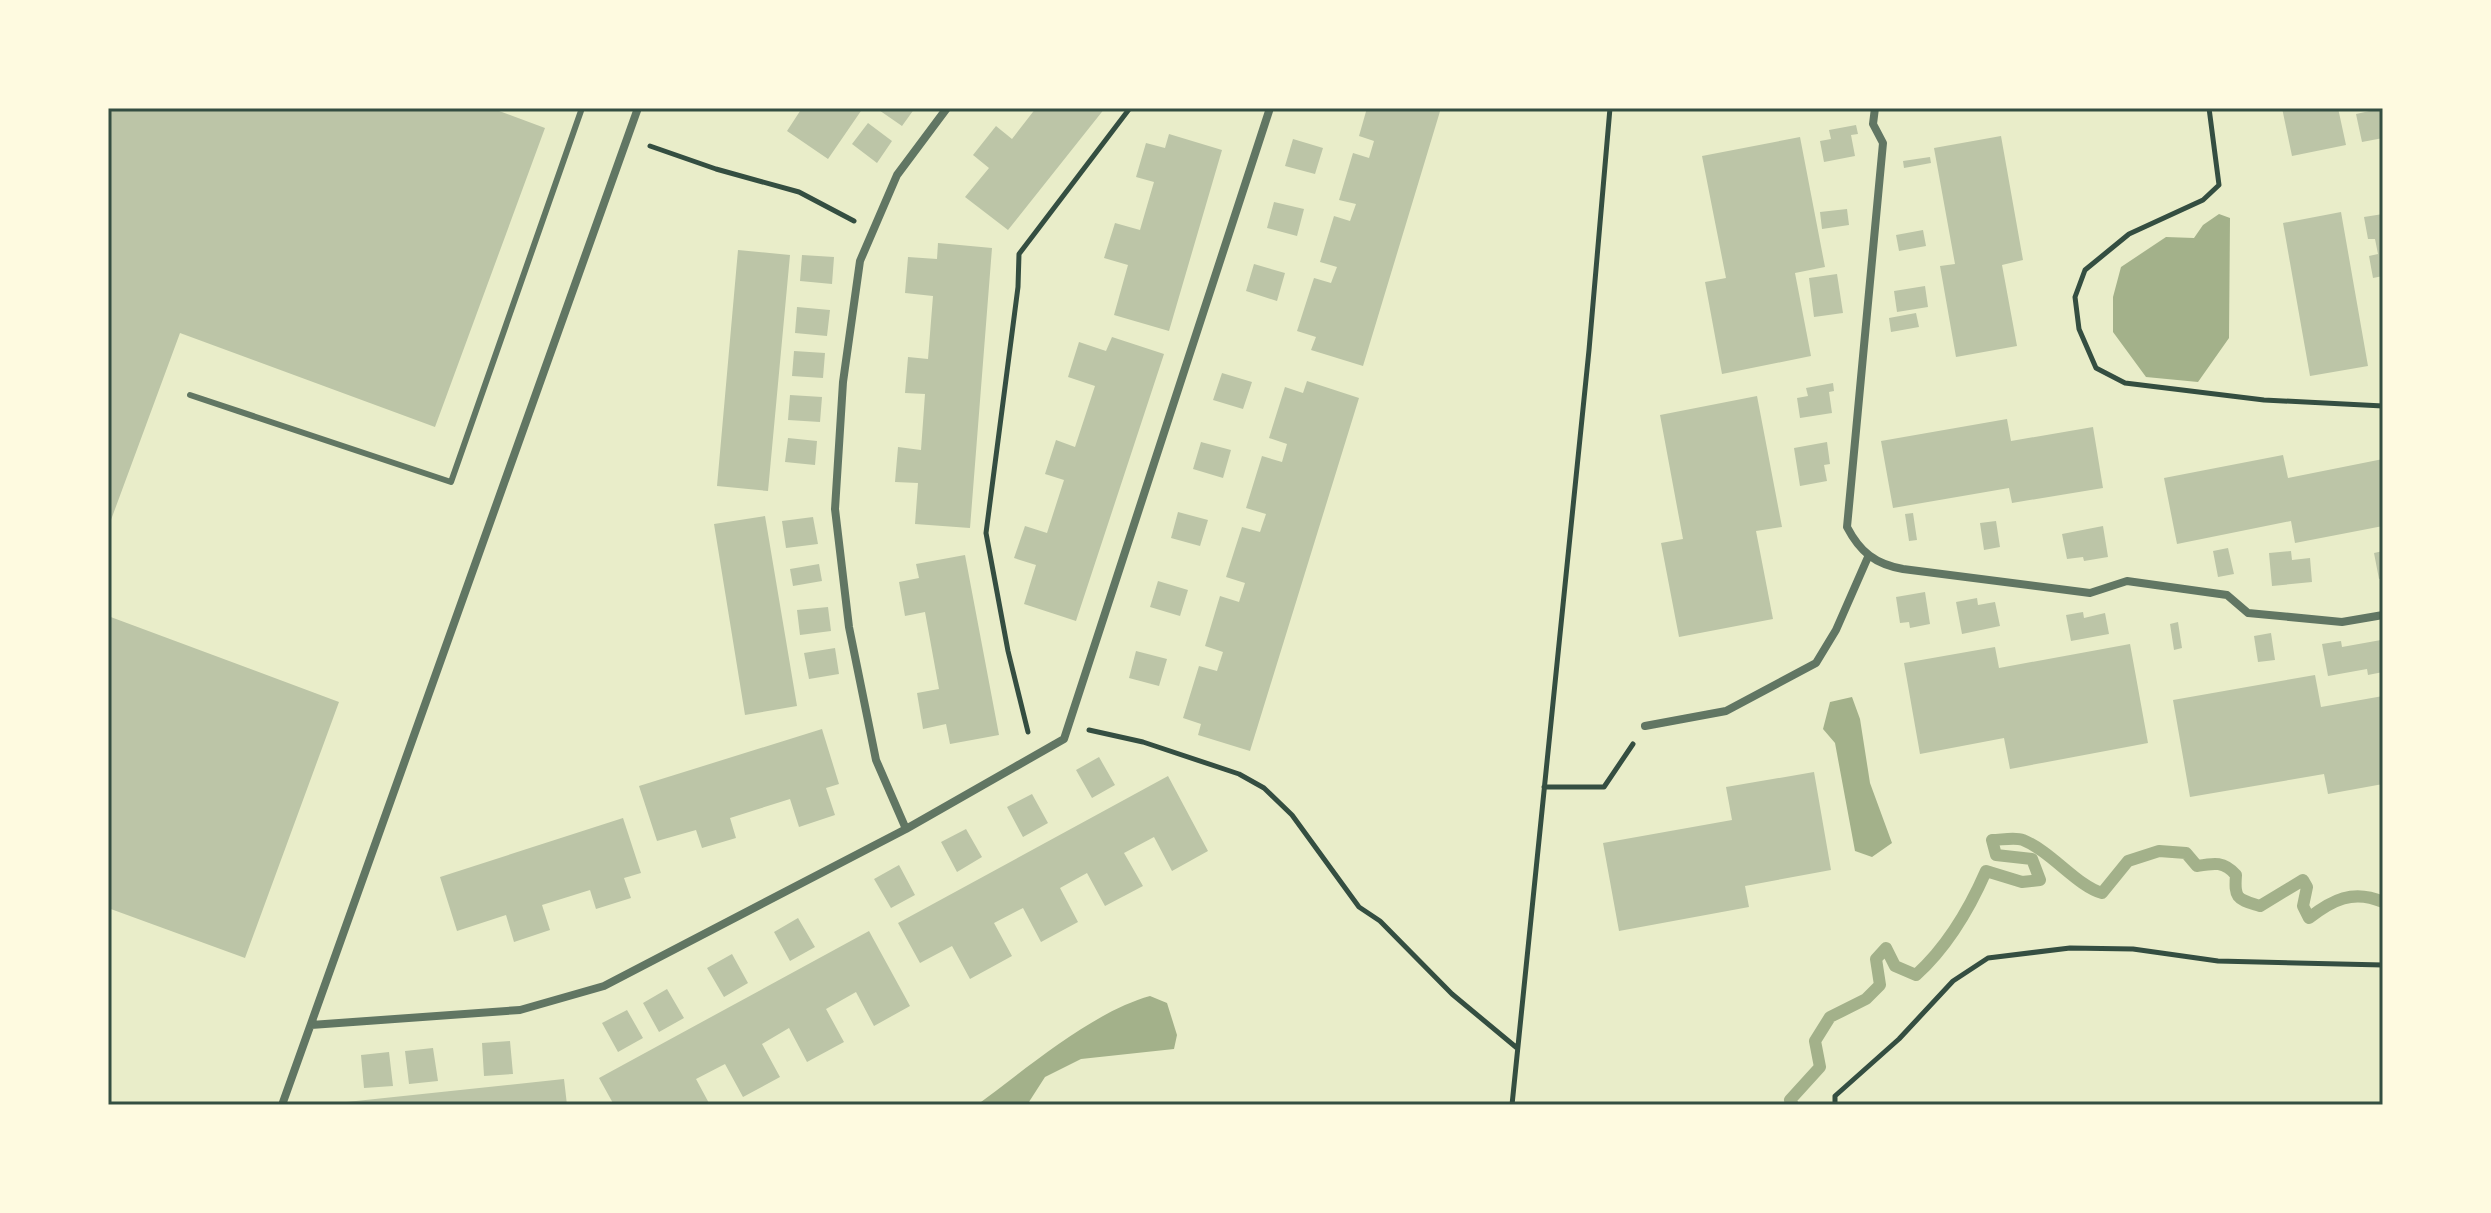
<svg xmlns="http://www.w3.org/2000/svg" width="2491" height="1213" font-family="'PT Serif',serif">
  <rect width="100%" height="100%" fill="#e9edc9"/>
  <path fill="#a3b18a" d="M2219,214L2230,218L2229,338L2198,382L2146,377L2113,332V297L2121,267L2166,237L2194,238L2203,225Z
    M1852,697L1860,719L1870,783L1892,843L1872,857L1855,851L1835,743L1823,729L1830,702Z
    M1150,996L1167,1003L1177,1035L1174,1049L1081,1059L1045,1077L1027,1105H977C1026,1069 1092,1012 1150,996Z"/>
  <g fill="none" stroke-linecap="round" stroke-linejoin="round">
    <path stroke="#a3b18a" stroke-width="12" d="M1793,1105L1790,1100L1820,1067L1815,1041L1830,1017L1866,999L1880,985L1876,959L1886,948L1895,966L1916,975C1947,947 1969,910 1986,871L2022,882L2040,880L2032,859L1996,855L1992,840C2001,840 2015,837 2023,840C2052,852 2077,886 2102,893L2128,861L2159,851L2186,853L2197,866C2214,863 2224,861 2236,875C2234,900 2238,899 2260,906L2303,880L2307,887L2303,906L2309,918C2332,900 2353,889 2383,902"/>
  </g>
  <path fill="#bcc5a7" d="M108,108H491L545,128L435,427L180,333L108,528Z
    M802,108H863L828,159L787,131Z
    M876,108H915L902,126Z
    M1036,108H1105L1008,230L965,197L989,168L973,155L996,126L1012,139Z
    M1367,108H1441L1363,366L1311,350L1316,337L1297,331L1314,278L1331,283L1337,267L1320,262L1334,216L1350,221L1356,204L1339,200L1353,153L1369,158L1374,141L1359,136Z
    M2282,108H2338L2346,145L2292,156Z
    M2383,108V138L2362,142L2356,114Z
    M868,123L892,141L877,163L852,144Z
    M1856,125L1858,134L1851,135L1855,156L1824,162L1820,141L1831,139L1829,130Z
    M1169,134L1222,150L1169,331L1114,315L1128,265L1104,258L1115,223L1140,230L1154,182L1136,177L1146,143L1165,148Z
    M2001,136L2023,260L2002,265L2017,346L1956,357L1940,266L1955,264L1934,148Z
    M1800,137L1825,267L1795,273L1811,356L1722,374L1705,282L1726,278L1702,156Z
    M1293,139L1323,148L1315,174L1285,166Z
    M1930,157L1931,163L1904,168L1903,161Z
    M1274,202L1304,209L1297,236L1267,228Z
    M1847,209L1849,225L1822,229L1820,212Z
    M2341,212L2368,366L2310,376L2283,223Z
    M2383,214V276L2373,278L2369,256L2378,254L2375,239H2368L2364,217Z
    M1923,230L1926,246L1899,251L1896,235Z
    M938,243L992,248L970,528L915,524L918,483L895,482L898,447L921,450L925,394L905,393L908,357L928,359L933,296L905,293L908,257L937,259Z
    M738,250L790,255L768,491L717,486Z
    M802,255L834,257L832,284L800,281Z
    M1254,264L1285,273L1277,301L1246,291Z
    M1837,274L1843,313L1814,317L1809,278Z
    M1925,286L1928,307L1897,312L1894,291Z
    M797,307L830,310L827,336L795,333Z
    M1916,313L1919,327L1891,332L1889,318Z
    M1112,337L1164,354L1076,621L1024,604L1036,565L1014,558L1025,526L1047,533L1064,480L1045,474L1056,440L1075,447L1095,386L1068,377L1079,342L1106,351Z
    M794,351L825,353L823,378L792,376Z
    M1222,373L1252,382L1243,409L1213,400Z
    M1307,381L1359,398L1250,751L1198,735L1201,724L1183,718L1199,666L1217,671L1223,652L1205,646L1220,596L1239,602L1245,583L1226,577L1242,527L1260,532L1266,514L1246,508L1262,456L1282,462L1287,444L1269,438L1285,387L1303,393Z
    M1833,383L1834,391L1829,392L1832,413L1800,418L1797,398L1808,396L1806,388Z
    M790,395L822,397L820,422L788,420Z
    M1757,396L1782,527L1756,531L1773,619L1679,637L1661,543L1683,539L1660,415Z
    M2007,419L2011,441L2093,427L2103,488L2012,503L2009,488L1893,508L1881,441Z
    M788,438L817,441L815,465L785,462Z
    M1201,442L1231,450L1223,478L1193,469Z
    M1827,442L1830,464L1824,465L1827,481L1800,486L1794,448Z
    M2283,455L2288,478L2383,459V526L2295,543L2291,521L2177,544L2164,478Z
    M1178,512L1208,520L1200,546L1171,538Z
    M1913,513L1917,540L1909,541L1905,514Z
    M765,516L797,706L745,715L714,524Z
    M813,517L818,544L786,548L782,521Z
    M1996,521L2000,547L1984,550L1980,523Z
    M2103,526L2108,557L2084,561L2083,557L2067,559L2062,534Z
    M2228,548L2234,574L2218,577L2213,551Z
    M2291,551L2292,560L2310,558L2312,582L2272,586L2269,553Z
    M2383,551V578L2379,579L2374,553Z
    M965,555L999,735L950,744L946,724L923,729L917,693L939,689L925,612L905,616L899,582L919,578L916,564Z
    M819,564L822,581L793,586L790,569Z
    M1158,581L1188,590L1180,616L1150,607Z
    M1925,592L1930,624L1910,628L1909,622L1900,623L1896,597Z
    M1977,598L1978,605L1995,602L2000,626L1962,634L1956,602Z
    M828,607L831,631L800,635L797,610Z
    M2083,612L2084,618L2105,613L2109,634L2071,641L2066,615Z
    M108,616L339,702L245,958L108,908Z
    M2178,622L2182,648L2174,650L2170,624Z
    M2271,633L2275,660L2258,662L2254,636Z
    M2381,640L2383,672L2368,675L2367,669L2328,676L2322,644L2341,641L2342,647Z
    M2130,644L2148,743L2010,769L2004,738L1920,754L1904,663L1995,647L1999,668Z
    M835,648L839,674L809,679L804,653Z
    M1136,651L1167,659L1159,686L1129,678Z
    M2315,675L2321,707L2383,696V784L2328,794L2324,774L2190,797L2173,700Z
    M822,729L839,784L826,788L835,815L799,827L790,799L730,818L736,838L702,848L696,830L657,841L639,786Z
    M1099,757L1115,785L1092,798L1076,770Z
    M1814,772L1831,870L1745,886L1749,907L1619,931L1603,843L1732,820L1726,787Z
    M1168,776L1208,851L1172,871L1154,837L1124,853L1143,886L1105,906L1087,873L1060,888L1078,922L1041,942L1023,908L994,923L1012,956L970,979L952,946L920,963L898,923Z
    M1032,794L1048,823L1023,837L1007,807Z
    M623,818L641,873L624,878L631,898L596,909L590,890L542,905L550,930L514,942L506,915L457,931L440,877Z
    M966,829L982,857L957,872L941,842Z
    M899,865L915,895L891,908L874,879Z
    M798,918L815,947L790,961L774,932Z
    M869,931L910,1006L874,1026L856,992L826,1009L844,1042L807,1062L789,1028L762,1044L780,1077L743,1097L725,1064L696,1079L710,1105H656L654,1102L648,1105H614L599,1078Z
    M732,954L748,983L724,997L707,968Z
    M667,989L684,1018L659,1032L643,1003Z
    M627,1010L643,1038L618,1052L602,1023Z
    M510,1041L513,1074L484,1076L482,1043Z
    M433,1048L438,1081L409,1084L405,1051Z
    M389,1052L393,1086L364,1088L361,1055Z
    M564,1079L567,1105H337V1103Z"/>
  <g fill="none" stroke-linecap="round" stroke-linejoin="round">
    <path stroke="#344e41" stroke-width="5" d="M2209,108L2219,185L2203,200L2129,234L2085,270L2075,297L2079,329L2096,368L2125,383L2264,400L2383,406
      M650,146L716,169L799,192L854,221
      M1089,730L1143,742L1239,774L1264,788L1292,815L1359,907L1380,921L1452,994L1517,1048
      M1028,732L1008,651L986,533L1018,287L1019,254L1130,108
      M1544,787H1604L1633,744
      M1512,1105L1589,350L1610,108
      M1835,1105V1096L1899,1039L1953,981L1988,958L2070,948L2133,949L2218,961L2383,965"/>
    <path stroke="#617663" stroke-width="6" d="M190,395L451,482L582,108"/>
    <path stroke="#617663" stroke-width="8" d="M1875,108L1873,124L1883,143L1847,527C1860,552 1875,564 1903,569L2090,593L2127,581L2227,595L2248,613L2342,622L2383,615
      M1645,726L1726,711L1816,663L1836,630L1868,557
      M906,829L876,760L849,627L835,509L843,382L860,261L897,175L947,108
      M311,1025L520,1010L604,986L906,829L1064,739L1270,108
      M282,1105L638,108"/>
  </g>
  <rect width="2491" height="1213" fill="none" stroke="#fefae0" stroke-width="220"/>
  <rect x="110" y="110" width="2271" height="993" fill="none" stroke="#344e41" stroke-width="3"/>
</svg>
